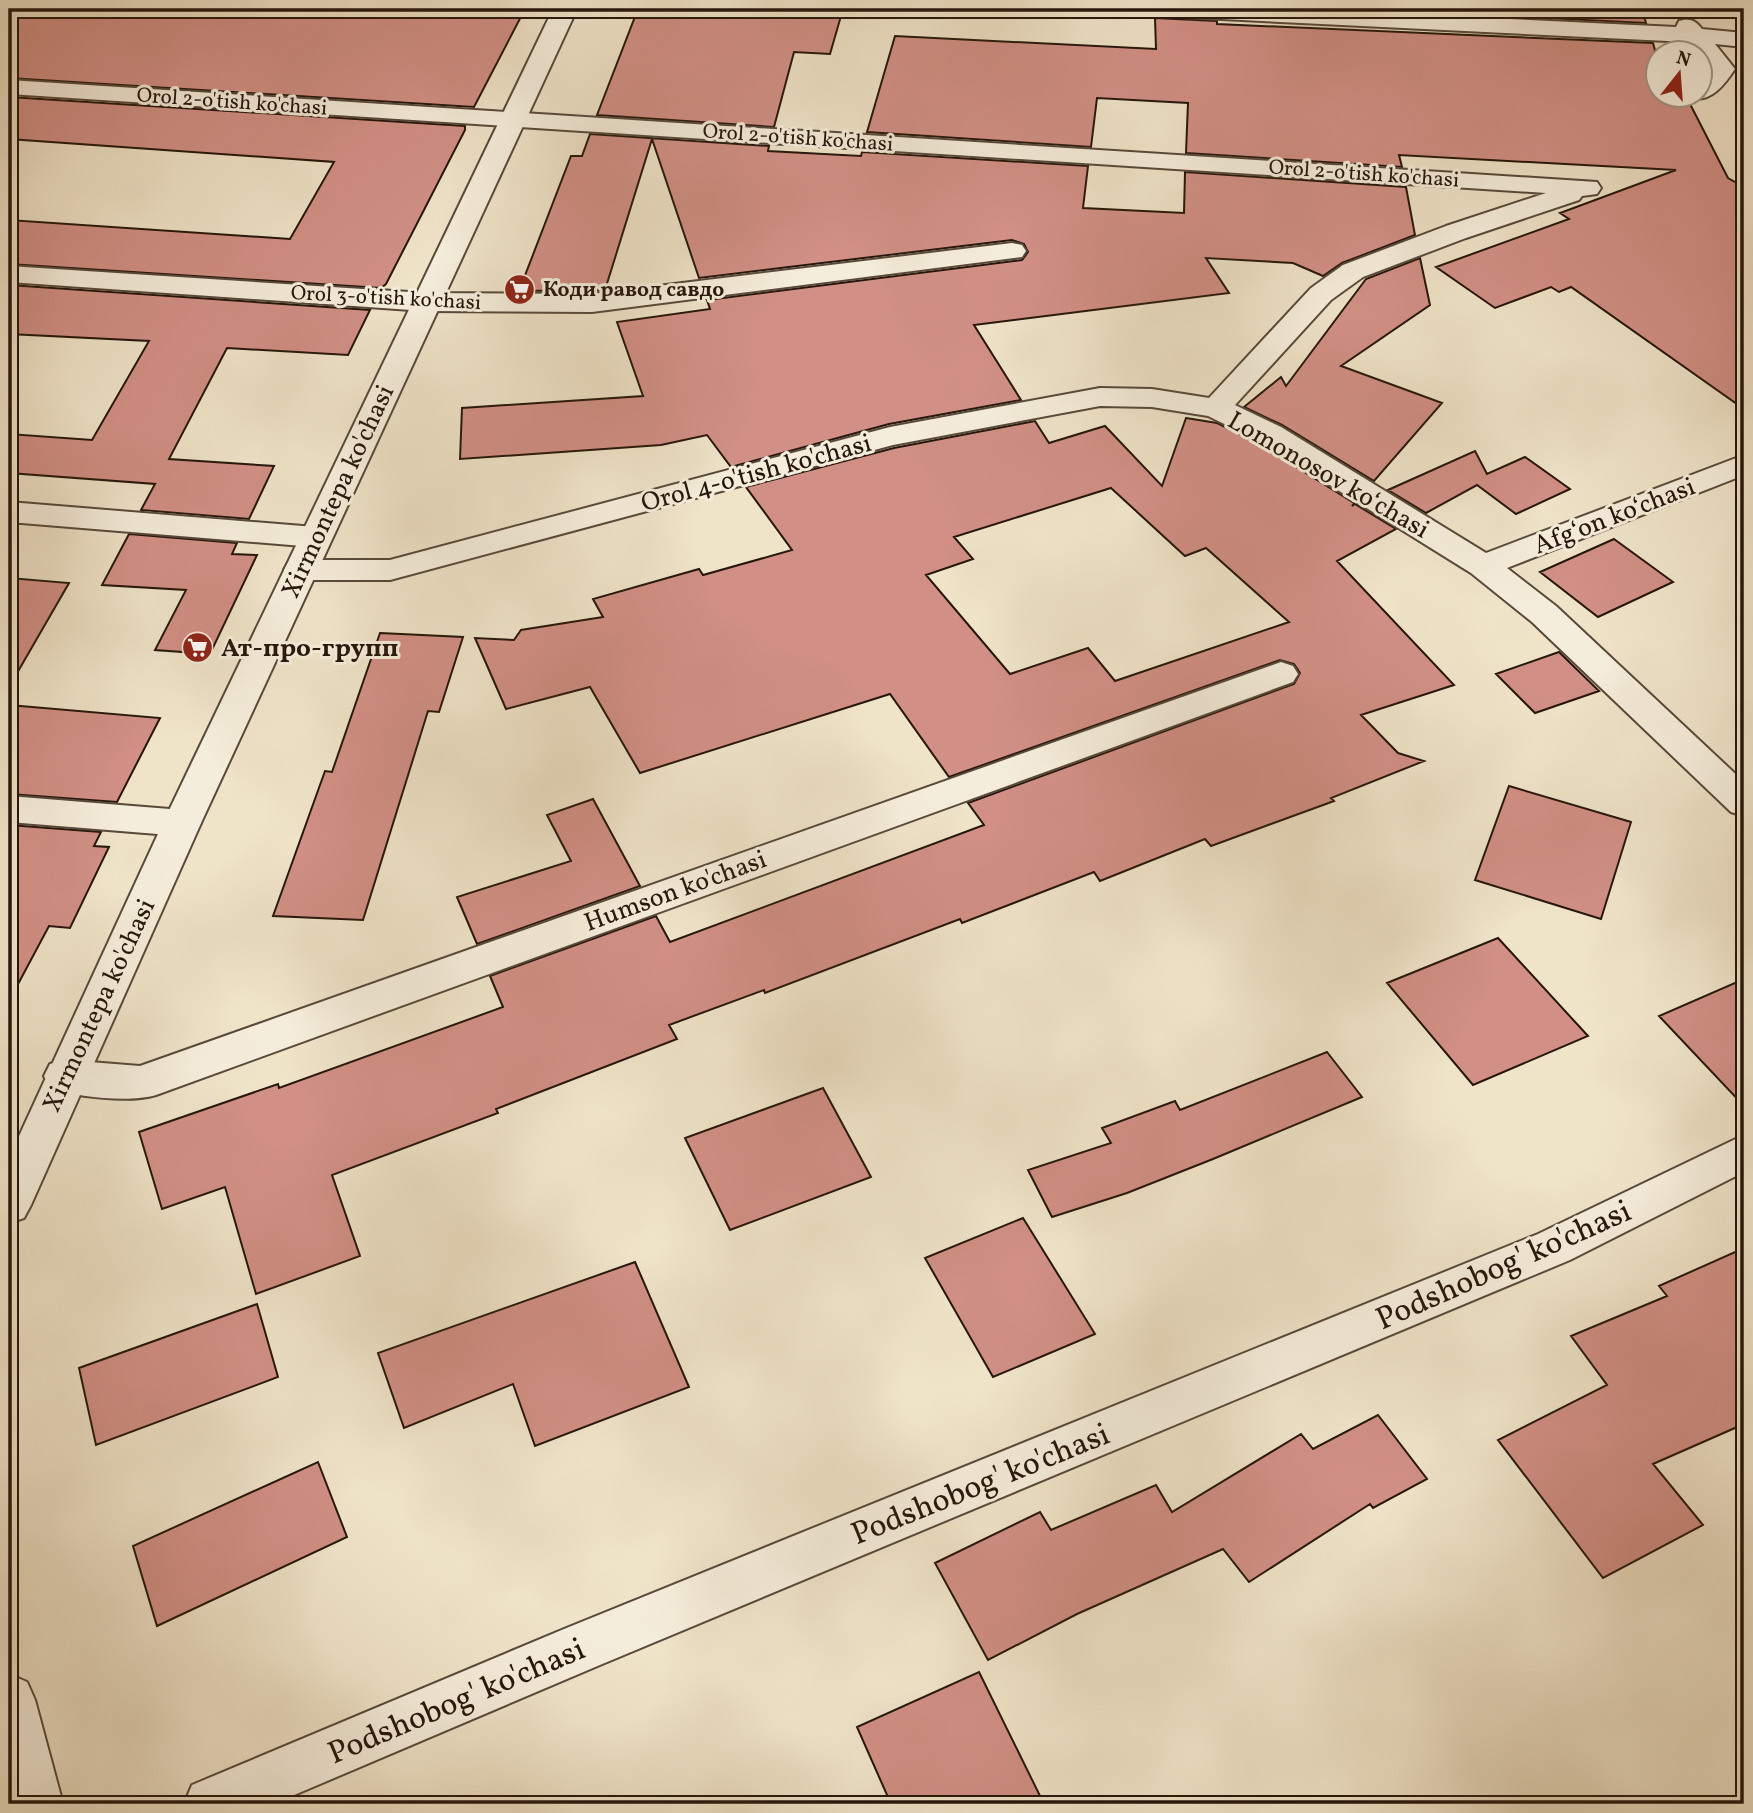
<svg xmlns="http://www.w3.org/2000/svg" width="1753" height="1813" font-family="Vollkorn,serif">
  <rect width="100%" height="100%" fill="#efe3c8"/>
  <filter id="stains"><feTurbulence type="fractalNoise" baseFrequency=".00286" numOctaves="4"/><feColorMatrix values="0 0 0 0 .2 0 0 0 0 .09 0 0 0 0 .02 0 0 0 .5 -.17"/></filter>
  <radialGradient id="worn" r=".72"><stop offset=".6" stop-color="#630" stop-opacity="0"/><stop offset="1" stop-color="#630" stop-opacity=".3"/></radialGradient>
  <path fill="#d18f85" stroke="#26160c" stroke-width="2" fill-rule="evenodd" d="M9,9H525L474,107L9,78Z
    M638,9H843L830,54L794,52L774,127L597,115Z
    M1479,9H1642L1646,23L1480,15Z
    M1155,18L1217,21V24L1653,43L1658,61V94H1669L1671,100H1688L1728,178L1744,187V409L1571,287L1559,292L1551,287L1495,308L1436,267L1569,219L1560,213L1676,170L1399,155L1402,167L1186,153L1188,103L1097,98L1091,147L867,132L895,36L1156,49Z
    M9,97L465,126V130L386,284L381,288L9,264V220L290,239L334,162L9,139Z
    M590,134L769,146L768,151L861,156L862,152L1088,166L1083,208L1184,213L1185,172L1406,187L1415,235L1342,263L1323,276L1293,263L1206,258L1229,293L974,325L1021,400L889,424L731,467L707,435L661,445L460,459L462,408L643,396L617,322L710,309L707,300L1022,260L1028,252L1024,244L1012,240L699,278L652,139L605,290L519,291L571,156H582Z
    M1420,258L1430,305L1341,366L1442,403L1374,481L1282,425L1244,407L1281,377L1286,386L1366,279Z
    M9,285L370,310L348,355L227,348L169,459L274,466L249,519L141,510L155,484L9,473V434L92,440L149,341L9,334Z
    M1186,418L1217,423L1258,443L1354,503L1352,506L1355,504L1396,529L1337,561L1454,685L1361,715L1398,753L1424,761L1331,798L1334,801L1211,846L1205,839L1100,881L1094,872L962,923L960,919L765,993L764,990L669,1025L677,1039L496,1109L498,1113L332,1175L360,1256L256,1294L225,1187L162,1209L139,1132L278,1084L279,1088L503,1007L490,976L656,916L670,942L984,825L968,803L1294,684L1300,673L1294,664L1280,660L949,777L890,694L640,773L590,687L506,709L475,638L514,640L521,630L603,617L593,599L699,569L703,575L792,550L746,487L894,448L1035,421L1049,443L1105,426L1162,486ZM1111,488L1185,556L1206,548L1289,622L1115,681L1088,648L1010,674L926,575L973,559L954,537Z
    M1475,451L1487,474L1525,457L1570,489L1516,514L1477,485L1426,513L1388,490Z
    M129,534L237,543L232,554L257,555L210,654L155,650L186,590L102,585Z
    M1614,539L1673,582L1598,617L1540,572Z
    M9,578L69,583L9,687Z
    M380,633L463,637L439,712L428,711L363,920L273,916L325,771L332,772Z
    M1559,652L1599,691L1535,713L1496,674Z
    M9,705L160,718L117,802L9,794Z
    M1509,786L1631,822L1601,919L1475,880Z
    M593,799L640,886L477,944L457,897L571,861L547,815Z
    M9,825L101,832L94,846L109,847L70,928L49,926L9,1001Z
    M1498,938L1588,1036L1473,1085L1387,983Z
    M1744,979V1106L1659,1016Z
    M1327,1052L1362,1097L1213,1159L1127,1193L1052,1217L1028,1170L1111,1143L1102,1128L1175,1101L1180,1110Z
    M823,1088L871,1177L730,1230L685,1138Z
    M1023,1218L1095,1334L993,1377L925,1258Z
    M1744,1248V1424L1653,1464L1703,1525L1603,1578L1498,1440L1607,1385L1571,1336L1667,1296L1659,1286Z
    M635,1262L689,1387L535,1446L513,1384L404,1428L378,1353Z
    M257,1304L278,1377L96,1445L79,1368Z
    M1378,1415L1427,1479L1373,1508L1370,1504L1249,1582L1223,1549L1077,1614L988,1660L935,1563L1040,1512L1051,1530L1156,1485L1172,1512L1301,1434L1313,1449Z
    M318,1462L347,1537L157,1626L133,1546Z
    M979,1672L1044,1804H891L857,1727Z"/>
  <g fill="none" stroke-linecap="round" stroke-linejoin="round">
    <defs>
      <path id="minor" d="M1149,9H1302L1676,27L1679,21C1690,18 1695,20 1702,29L1744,33V47L1715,44L1735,69C1725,84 1711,103 1691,98L1689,94H1700V78L1710,69L1700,58V52H1696L1688,42L1161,16L1153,14Z
        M9,80L1597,182L1601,188L1597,194L1582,196L1579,200L1466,238L1363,277L1331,300L1235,405L1281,427L1486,553L1744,455V475L1507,568L1556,606L1744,782V816L1731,812L1532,622L1471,573L1259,441L1208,416L1152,407L1100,406L893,445L390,580H300L288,577L284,570L288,563L300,560H390L890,427L1100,388L1152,389L1209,398L1311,288L1343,265L1446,226L1546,193L9,94Z
        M1012,243L1022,245L1026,251L1022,257L592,312L425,311L9,282V266L425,293L592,294Z
        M9,502L315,527L326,530L331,537L326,544L315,547L9,522Z
        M1281,662L1293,666L1298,674L1293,682L156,1095C129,1103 77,1097 50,1088L44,1076L50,1064L65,1060L140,1066Z
        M9,796L182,810L195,814L201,823L195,832L182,836L9,822Z
        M1744,1135V1172L1570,1260L600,1665L273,1804H184L192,1785L564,1629L1538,1234Z"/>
      <path id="tertiary" d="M553,9H577L201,823L31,1205L24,1218L9,1223V1158L163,823Z
        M9,1674L27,1682L35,1700L63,1804H9Z"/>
    </defs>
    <use href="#minor" stroke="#58493b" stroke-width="4"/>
    <use href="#tertiary" stroke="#58493b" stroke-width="4"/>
    <use href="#minor" fill="#f5eddb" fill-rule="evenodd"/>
    <use href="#tertiary" fill="#f5eddb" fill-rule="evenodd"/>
  </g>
  <defs>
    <symbol id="supermarket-disc" viewBox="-11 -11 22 22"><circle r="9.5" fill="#8f2418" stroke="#f5eddb"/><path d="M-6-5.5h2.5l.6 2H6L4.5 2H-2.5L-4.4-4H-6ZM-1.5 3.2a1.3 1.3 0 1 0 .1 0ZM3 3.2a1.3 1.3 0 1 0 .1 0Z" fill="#fff"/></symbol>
  </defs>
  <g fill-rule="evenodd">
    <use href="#supermarket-disc" x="502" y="272" width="35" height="35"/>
    <use href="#supermarket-disc" x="180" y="630" width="35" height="35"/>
  </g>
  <g text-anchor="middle" stroke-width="6" stroke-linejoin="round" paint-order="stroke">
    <g font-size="21" fill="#26160c" stroke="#f5eddb">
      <text transform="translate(232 101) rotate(4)" y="7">Orol 2-o'tish ko'chasi</text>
      <text transform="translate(798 137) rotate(4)" y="7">Orol 2-o'tish ko'chasi</text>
      <text transform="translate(1364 173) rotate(4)" y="7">Orol 2-o'tish ko'chasi</text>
      <text transform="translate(386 297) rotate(3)" y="7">Orol 3-o'tish ko'chasi</text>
    </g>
    <g font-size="21" font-weight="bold" fill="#26160c" stroke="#f5eddb" text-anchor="start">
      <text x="543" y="296">Коди равод савдо</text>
    </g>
    <g font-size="26" fill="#26160c" stroke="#f5eddb">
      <text transform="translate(756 472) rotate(-15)" y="9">Orol 4-o'tish ko'chasi</text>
      <text transform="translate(1329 474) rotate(30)" y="9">Lomonosov koʻchasi</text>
      <text transform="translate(337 491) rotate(-65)" y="9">Xirmontepa ko'chasi</text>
      <text transform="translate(1614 515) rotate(-21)" y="9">Afgʻon koʻchasi</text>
      <text transform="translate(675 890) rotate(-20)" y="9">Humson ko'chasi</text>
      <text transform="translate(98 1005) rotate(-65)" y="9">Xirmontepa ko'chasi</text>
    </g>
    <g font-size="26" font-weight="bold" fill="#26160c" stroke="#f5eddb" text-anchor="start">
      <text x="221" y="656">Ат-про-групп</text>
    </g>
    <g font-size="32" fill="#26160c" stroke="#f5eddb">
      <text transform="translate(1503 1264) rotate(-24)" y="11">Podshobog' ko'chasi</text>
      <text transform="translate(980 1483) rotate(-22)" y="11">Podshobog' ko'chasi</text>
      <text transform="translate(456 1700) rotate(-23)" y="11">Podshobog' ko'chasi</text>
    </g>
  </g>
  <rect width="1753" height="1813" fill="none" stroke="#efe3c8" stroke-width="35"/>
  <rect x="10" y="10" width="1732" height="1792" fill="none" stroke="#26160c" stroke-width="3.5"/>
  <rect x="18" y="18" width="1718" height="1778" fill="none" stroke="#26160c" stroke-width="2"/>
  <g transform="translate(1679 74) rotate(17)"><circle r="33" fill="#f5eddb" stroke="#a29788" stroke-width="2"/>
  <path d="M0-5L12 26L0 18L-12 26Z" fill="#8f2418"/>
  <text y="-10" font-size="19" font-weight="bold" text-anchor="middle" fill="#26160c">N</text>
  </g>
  <rect width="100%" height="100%" filter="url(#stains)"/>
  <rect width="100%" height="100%" fill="url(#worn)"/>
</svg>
